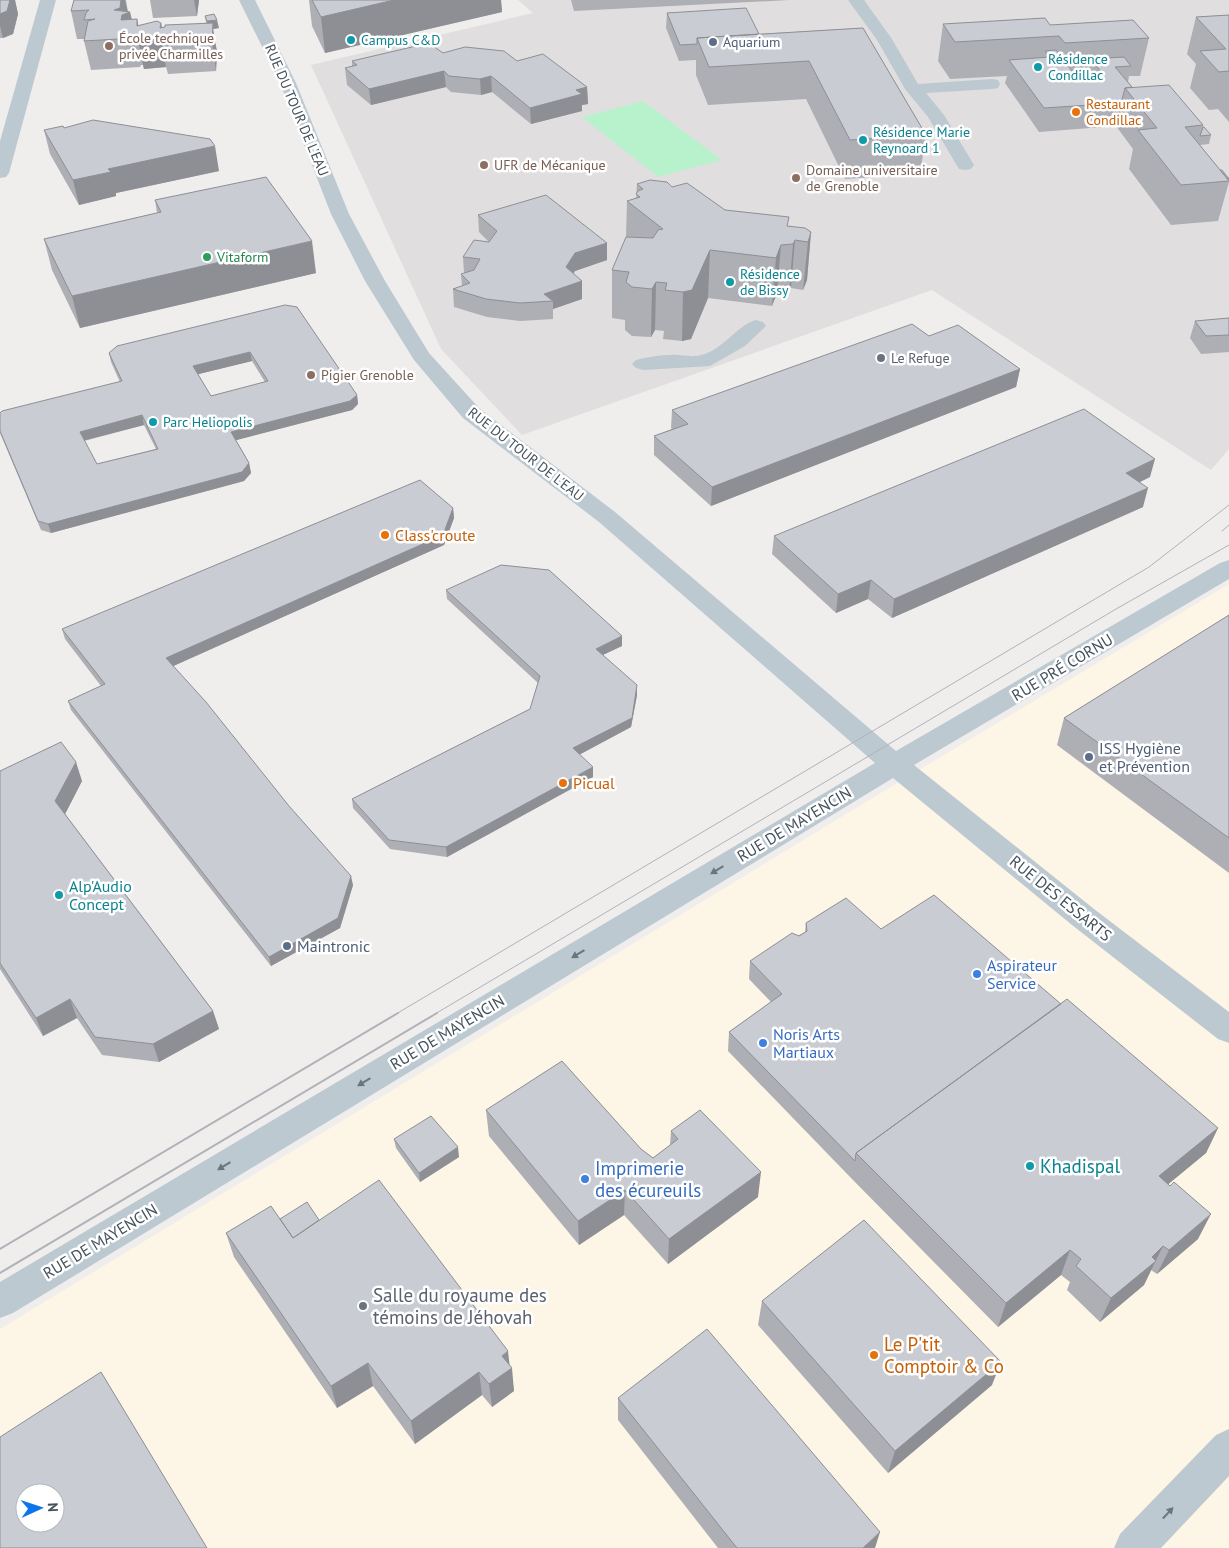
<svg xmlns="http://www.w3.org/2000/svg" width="1229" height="1548" font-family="'PT Sans',sans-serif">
  <rect width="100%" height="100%" fill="#f0eded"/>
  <path fill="#fdf5e5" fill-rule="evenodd" d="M1229,584V1548H0V1329L874,797ZM25,1493H55V1523H25Z"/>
  <path fill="#e1dedf" d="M518,0H1229V449L1211,470L932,290L522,435L441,349L311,65L533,13Z"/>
  <path fill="#b8f2cd" d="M643,101L722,160L658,177L582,117Z"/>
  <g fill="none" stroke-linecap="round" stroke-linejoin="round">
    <path fill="#bdc9d1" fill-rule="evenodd" d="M40,0H56L9,173L6,177L0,178V141Z
      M239,0H255L296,83L349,214L385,281L429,353L479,408L615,512L896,751L1220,563L1229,560V579L914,765L1094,909L1229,1012V1043L1218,1039L1072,925L893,778L13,1313L0,1318V1282L875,763L599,522L463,418L414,360L365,281L331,214L280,83Z
      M848,0H864L892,39L918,84L992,79L998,80L1000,84L998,88L992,89L926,93L944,115L974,165L971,169L965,170L959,169L928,117L905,89L877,40Z
      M756,320L763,322L766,326L745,346L710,366L643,370L636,368L632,364L636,360C647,357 659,355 670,355C680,354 692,358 701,355C722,351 737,325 756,320Z
      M1229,1429V1476L1161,1548H1114L1120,1534L1216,1435Z"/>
    <path stroke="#afb3b9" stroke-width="1" d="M1222,531L1229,525
      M396,1014L1149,567L1229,505
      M435,1014L1116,609L1229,545"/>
    <path stroke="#afb3b9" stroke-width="2" d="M0,1249L398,1013
      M0,1273L437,1013"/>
  </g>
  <path fill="#adafb5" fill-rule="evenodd" d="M0,0H15L18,14L13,34L3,38H0Z
    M74,0H135H126L128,12H130L132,19H137L138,25L161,23L162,28L206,23L205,16L219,28L213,29L217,52L216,71L168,74L166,67L144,69L143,65H141L140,67L91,70L84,41L85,39H77L71,11Z
    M150,0H199L197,16L153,18Z
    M309,0H501L502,12L325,53L312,26Z
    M571,0H789L574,11Z
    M667,13L759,34L863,28L926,135L920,174L845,179L806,99L708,105L696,75V60L679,61L666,28Z
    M1229,15V122L1218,109L1209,110L1190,88L1196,64L1187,54L1196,17Z
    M943,24L1050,25L1149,38L1140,76H1129L1128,82L1132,87L1203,125V127L1211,135L1209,144L1200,145L1220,170L1229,178V182L1218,221L1171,225L1129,169L1133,149L1116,126L1039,132L1005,83L1007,76L950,79L938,61Z
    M443,53L517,61L587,87L588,104L582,105V111L531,124L492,92L481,95L451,92L446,87L371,105L347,85L345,68L352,67V61Z
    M64,128L219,171L116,193V196L79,205L50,154L44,130Z
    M637,184L672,187L725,210L811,232L807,280L803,290L791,288L789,292L777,293L772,306L708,298L691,339L682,341L663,339L664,331L655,330L651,337L632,336L625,330V320L612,318V270L626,237L627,201L636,198Z
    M155,200L316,273L80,328L52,270L44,239L157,213Z
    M478,215L607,243V260L575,271L573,274L582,281V299L553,309V319L520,321L487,317L454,307L453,289L462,286L461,274L464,273L463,257L489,242L479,232Z
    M285,305L357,395L358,404L352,410L236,440L249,463L251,473L244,481L51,533L41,530L0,433V413L120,382L111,362L109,353ZM252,361L265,382L211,396L198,374ZM144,425L156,449L97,464L84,441Z
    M1229,318V352L1201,354L1190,338L1195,321Z
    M929,336L1020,369L1016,387L711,506L654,455V436L672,429L671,428L672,410Z
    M1150,477L1140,482L1143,507L892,618L868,599L836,613L772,554L774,536Z
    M453,508L454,518L444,545L173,666L353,885L340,928L271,966L71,710L68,701L101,686L65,639L62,629Z
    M446,590L622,636V646L603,655L637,695L631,727L579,755L593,777L447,857L390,849L353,808L352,799L530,709L538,683L447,599Z
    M1229,615V873L1057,745L1064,718Z
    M0,771L82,781L65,814L213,1011L219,1029L159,1062L102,1055L77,1018L43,1036L0,969Z
    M806,923L881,929L1061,1004L1218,1128L1206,1153L1168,1184L1198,1239L1157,1274L1151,1270L1144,1285L1100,1322L1067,1290L1070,1282L1061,1275L998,1327L852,1179L728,1051L729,1032L771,1002L749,979L750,961L805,932Z
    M486,1110L641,1149L653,1158L670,1145L671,1131L758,1197L668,1264L624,1215L579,1245L489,1136Z
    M394,1139L459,1157L420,1182L396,1148Z
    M280,1219L319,1220L510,1365L514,1391L492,1407L482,1395L415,1444L373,1386L337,1408L234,1257L226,1233Z
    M762,1301L992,1385L888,1473L758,1325Z
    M618,1398L875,1548H718L618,1420Z"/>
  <path fill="#8d8f94" d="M10,0H15L18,14L13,34L3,38L0,26V14Z
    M121,0H125L128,13L130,12L140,67L135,38L114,10Z
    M194,0H199L197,16Z
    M394,0H501L502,12L325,53L321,17Z
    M137,19L141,40L160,28L161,23L165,45H162L166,67L144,69L138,41L140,40L137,26Z
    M217,20L219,28L213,29L217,52L216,71L212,42L207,21Z
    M444,71L446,87L371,105L369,89Z
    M491,76L492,92L481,95L480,79Z
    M587,87L588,104L582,105V111L531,124L530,108L576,90Z
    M215,146L219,171L116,193V196L79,205L73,180L108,169Z
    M811,232L807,280L803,290L808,242Z
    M795,240L791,288L789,292L793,244Z
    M312,241L316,273L80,328L72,296Z
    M607,243V260L575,271L566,285V267L575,253Z
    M781,245L777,293L772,306L776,258Z
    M710,250L708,298L691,339L682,341L683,292Z
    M582,281V299L553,309V301L544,294Z
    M656,282L655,330L651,337L652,289Z
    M250,352L252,361L195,375L193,366Z
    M1020,369L1016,387L711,506L712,487Z
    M357,395L358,404L352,410L233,441L231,432Z
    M142,415L144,425L82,441L80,432Z
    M1155,459L1150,477L1121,491L1126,473Z
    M249,463L251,473L244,481L51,533L48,524Z
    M1148,488L1143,507L892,618L894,599Z
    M453,508L454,518L444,545L169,668L166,658Z
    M871,580L868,599L836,613L838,594Z
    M622,636V646L596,658V649Z
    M637,685V695L631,727L573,758V748Z
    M76,762L82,781L62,820L55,801Z
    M593,767V777L447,857L446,847Z
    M351,876L353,885L340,928L271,966L269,957Z
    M70,999L77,1018L43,1036L36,1018Z
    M213,1011L219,1029L159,1062L153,1044Z
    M1218,1128L1206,1153L1148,1201L1159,1176Z
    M458,1147L459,1157L420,1182L419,1173Z
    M761,1172L758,1197L668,1264L669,1239Z
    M625,1190L624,1215L579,1245L578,1221Z
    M1211,1214L1198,1239L1157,1274L1169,1250Z
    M1163,1246L1144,1285L1100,1322L1111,1298Z
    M1070,1250L1061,1275L998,1327L1006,1303Z
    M508,1351L510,1369L512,1368L514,1391L492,1407L489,1384L502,1356Z
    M1001,1362L992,1385L888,1473L895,1451Z
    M368,1363L373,1386L337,1408L331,1386Z
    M479,1372L482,1395L415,1444L411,1421Z
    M880,1532L875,1548H863Z"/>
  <path fill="#c9ccd3" stroke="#8d8f94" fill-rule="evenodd" d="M0,0H10L7,11L0,14Z
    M74,0H121L120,8L114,10L130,12L122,15L121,20L137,19V26L157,21L161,23L160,28L165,27V25L213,23L212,42L162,45L163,38L138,41L139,36H135V38L84,41L88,21L95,19L84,20L86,13L89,10L71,11Z
    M312,0H394L321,17Z
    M746,8L759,34L697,38V44L680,45L667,13Z
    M214,14L217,20L207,21L205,16Z
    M1229,15V72L1228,71L1219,72L1200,51L1226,49L1196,17Z
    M1045,18L1050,25L1133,20L1149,38L1065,43L1059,36L955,42L943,24Z
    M863,28L926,135L850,140L809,61L709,67L697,38Z
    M429,43L443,53L465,47L504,51L517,61L543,54L587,87L576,90L582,94L530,108L491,76L480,79L449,76L444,71L369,89L345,68L357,65L352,61Z
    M1056,50L1075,75L1102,73L1091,59L1124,57L1131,66L1115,67L1132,87L1125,88L1121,103L1044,108L1009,60L1050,57L1045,51Z
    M1169,85L1203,125L1185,127L1229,181L1181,185L1138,130L1157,128L1125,88Z
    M93,120L210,139L215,146L108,169L111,172L73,180L44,130L63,126L64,128Z
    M1203,127H1204L1211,135L1200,136Z
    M1220,170H1222L1229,179H1228Z
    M266,177L312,241L72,296L44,239L161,212L155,200Z
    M650,180L667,182L672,187L687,183L725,210L789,217L787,226L805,228L811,232L808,242L795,240L793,244L781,245L776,258L710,250L692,290L683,292L665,290L667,283L656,282L652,289L632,287L626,282L629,272L612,270L626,237L653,238L658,230L663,229L627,201L640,197L636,194L638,191L643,189L637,184Z
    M546,195L607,243L575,253L566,267L582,281L544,294L553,301L520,303L486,299L453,289L470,283L461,274L474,270L480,259L463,257L474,240L489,242L497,231L478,215Z
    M285,305L297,307L357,395L350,401L231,432L249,463L242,472L48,524L38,521L0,431V413L2,411L122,381L109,353L117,346ZM250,352L268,381L211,396L193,366ZM142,415L158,449L97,464L80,432Z
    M1229,318V335L1206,336L1195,321Z
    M912,324L929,336L958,325L1020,369L712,487L654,436L688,424L672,410Z
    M1084,409L1155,459L1126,473L1148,488L894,599L871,580L838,594L774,536Z
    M420,480L453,508L443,535L166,658L206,702L289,806L351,876L338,918L269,957L68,701L105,684L62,629Z
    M501,565L549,570L622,636L596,649L637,685L632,718L573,748L593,767L446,847L389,840L352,799L530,709L540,676L446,590Z
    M1229,615V838L1064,718Z
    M61,742L76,762L55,801L213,1011L153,1044L95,1037L70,999L36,1018L0,963V771Z
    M934,895L1061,1004L856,1153L855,1161L729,1032L782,994L750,961L792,933L799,936L807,931L806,923L846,898L881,929Z
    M1067,999L1218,1128L1159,1176L1170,1186L1174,1182L1211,1214L1169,1250L1163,1246L1152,1257L1156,1261L1111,1298L1076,1266L1081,1259L1070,1250L1006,1303L856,1153Z
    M562,1061L641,1149L653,1158L678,1139L671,1131L700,1110L761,1172L669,1239L625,1190L578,1221L486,1110Z
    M431,1116L458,1147L419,1173L394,1139Z
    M379,1180L508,1351L502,1356L512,1368L489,1384L479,1372L411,1421L368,1363L331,1386L226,1233L271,1206L293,1238Z
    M307,1202L319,1220L293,1238L280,1219Z
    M864,1220L1001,1362L895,1451L762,1301Z
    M707,1329L880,1532L863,1548H737L618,1398Z
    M101,1372L207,1548H0V1437ZM25,1493H55V1523H25Z"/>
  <defs><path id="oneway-solid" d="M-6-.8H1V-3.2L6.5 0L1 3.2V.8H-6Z" transform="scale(1.25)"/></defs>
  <g fill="#68767f">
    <use href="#oneway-solid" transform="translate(717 870) rotate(149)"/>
    <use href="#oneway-solid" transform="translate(578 954) rotate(149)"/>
    <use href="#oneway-solid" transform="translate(364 1082) rotate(149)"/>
    <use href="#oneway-solid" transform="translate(224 1166) rotate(149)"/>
    <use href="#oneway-solid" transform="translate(1168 1513) rotate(-47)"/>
  </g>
  <g fill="#0f9aa8" stroke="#fff" stroke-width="2">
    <circle cx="351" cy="40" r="5"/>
    <circle cx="1038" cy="67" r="5"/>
    <circle cx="863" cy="140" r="5"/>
    <circle cx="730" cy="282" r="5"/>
    <circle cx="153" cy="422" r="5"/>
    <circle cx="59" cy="895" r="5"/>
    <circle cx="1030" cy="1166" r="5"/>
  </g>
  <g fill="#5c6f8a" stroke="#fff" stroke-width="2">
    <circle cx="713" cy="42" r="5"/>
    <circle cx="1089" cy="757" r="5"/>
    <circle cx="287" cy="946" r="5"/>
  </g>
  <g fill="#8d6e63" stroke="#fff" stroke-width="2">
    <circle cx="109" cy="46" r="5"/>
    <circle cx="484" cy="165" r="5"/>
    <circle cx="796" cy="178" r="5"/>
    <circle cx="311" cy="375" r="5"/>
  </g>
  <g fill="#e8710a" stroke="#fff" stroke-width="2">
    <circle cx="1076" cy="112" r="5"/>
    <circle cx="385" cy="535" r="5"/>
    <circle cx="563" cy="783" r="5"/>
    <circle cx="874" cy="1355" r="5"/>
  </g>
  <circle fill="#2e9e5b" stroke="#fff" stroke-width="2" cx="207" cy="257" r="5"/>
  <g fill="#6b7280" stroke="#fff" stroke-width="2">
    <circle cx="881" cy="358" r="5"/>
    <circle cx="363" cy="1306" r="5"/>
  </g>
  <g fill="#3f7fe0" stroke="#fff" stroke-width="2">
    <circle cx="977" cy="974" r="5"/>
    <circle cx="763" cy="1043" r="5"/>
    <circle cx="585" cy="1179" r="5"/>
  </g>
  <g text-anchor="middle" stroke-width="5" stroke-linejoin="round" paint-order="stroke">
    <g font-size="14" fill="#785e54" stroke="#fff" text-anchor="start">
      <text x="119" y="43">École technique<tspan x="119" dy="16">privée Charmilles</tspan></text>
      <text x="494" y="170">UFR de Mécanique</text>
      <text x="806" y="175">Domaine universitaire<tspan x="806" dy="16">de Grenoble</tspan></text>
      <text x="321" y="380">Pigier Grenoble</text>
    </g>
    <g font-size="14" fill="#0d838f" stroke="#fff" text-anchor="start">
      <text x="361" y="45">Campus C&amp;D</text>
      <text x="1048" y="64">Résidence<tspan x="1048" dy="16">Condillac</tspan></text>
      <text x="873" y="137">Résidence Marie<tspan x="873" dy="16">Reynoard 1</tspan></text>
      <text x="740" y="279">Résidence<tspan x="740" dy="16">de Bissy</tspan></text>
      <text x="163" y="427">Parc Heliopolis</text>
    </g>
    <g font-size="14" fill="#4e5e75" stroke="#fff" text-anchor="start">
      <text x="723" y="47">Aquarium</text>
    </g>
    <g font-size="14" fill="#c56008" stroke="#fff" text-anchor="start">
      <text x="1086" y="109">Restaurant<tspan x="1086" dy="16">Condillac</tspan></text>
    </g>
    <g font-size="14" fill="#44525c" stroke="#fff">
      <text transform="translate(297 110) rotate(67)" y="5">RUE DU TOUR DE L'EAU</text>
      <text transform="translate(526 454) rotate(38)" y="5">RUE DU TOUR DE L'EAU</text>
    </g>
    <g font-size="14" fill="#27864d" stroke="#fff" text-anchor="start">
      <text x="217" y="262">Vitaform</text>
    </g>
    <g font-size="14" fill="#5b616d" stroke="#fff" text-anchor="start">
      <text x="891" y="363">Le Refuge</text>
    </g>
    <g font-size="16" fill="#c56008" stroke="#fff" text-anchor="start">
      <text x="395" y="541">Class'croute</text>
      <text x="573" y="789">Picual</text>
    </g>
    <g font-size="16" fill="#44525c" stroke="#fff">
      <text transform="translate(1062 667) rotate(-31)" y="6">RUE PRÉ CORNU</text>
      <text transform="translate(794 824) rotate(-31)" y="6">RUE DE MAYENCIN</text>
      <text transform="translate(1061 898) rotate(39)" y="6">RUE DES ESSARTS</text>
      <text transform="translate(447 1032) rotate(-31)" y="6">RUE DE MAYENCIN</text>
      <text transform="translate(100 1241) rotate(-31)" y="6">RUE DE MAYENCIN</text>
    </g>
    <g font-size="16" fill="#4e5e75" stroke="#fff" text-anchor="start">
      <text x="1099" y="754">ISS Hygiène<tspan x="1099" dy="18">et Prévention</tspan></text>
      <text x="297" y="952">Maintronic</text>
    </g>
    <g font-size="16" fill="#0d838f" stroke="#fff" text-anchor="start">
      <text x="69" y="892">Alp'Audio<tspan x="69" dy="18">Concept</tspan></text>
    </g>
    <g font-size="16" fill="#366cbe" stroke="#fff" text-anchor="start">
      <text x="987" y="971">Aspirateur<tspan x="987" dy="18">Service</tspan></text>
      <text x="773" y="1040">Noris Arts<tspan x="773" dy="18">Martiaux</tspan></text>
    </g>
    <g font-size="19" fill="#0d838f" stroke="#fff" text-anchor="start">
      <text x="1040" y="1173">Khadispal</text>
    </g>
    <g font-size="19" fill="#366cbe" stroke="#fff" text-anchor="start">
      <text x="595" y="1175">Imprimerie<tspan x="595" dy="22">des écureuils</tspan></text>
    </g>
    <g font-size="19" fill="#5b616d" stroke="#fff" text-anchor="start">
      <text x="373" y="1302">Salle du royaume des<tspan x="373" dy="22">témoins de Jéhovah</tspan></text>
    </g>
    <g font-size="19" fill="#c56008" stroke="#fff" text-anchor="start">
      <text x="884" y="1351">Le P'tit<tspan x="884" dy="22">Comptoir &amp; Co</tspan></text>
    </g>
  </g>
  <g transform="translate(40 1508) rotate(87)"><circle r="24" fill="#ffffff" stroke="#b4babe"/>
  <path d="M0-4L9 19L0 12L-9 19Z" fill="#0d74eb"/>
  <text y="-8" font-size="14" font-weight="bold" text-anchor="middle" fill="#44525c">N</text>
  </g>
</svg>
